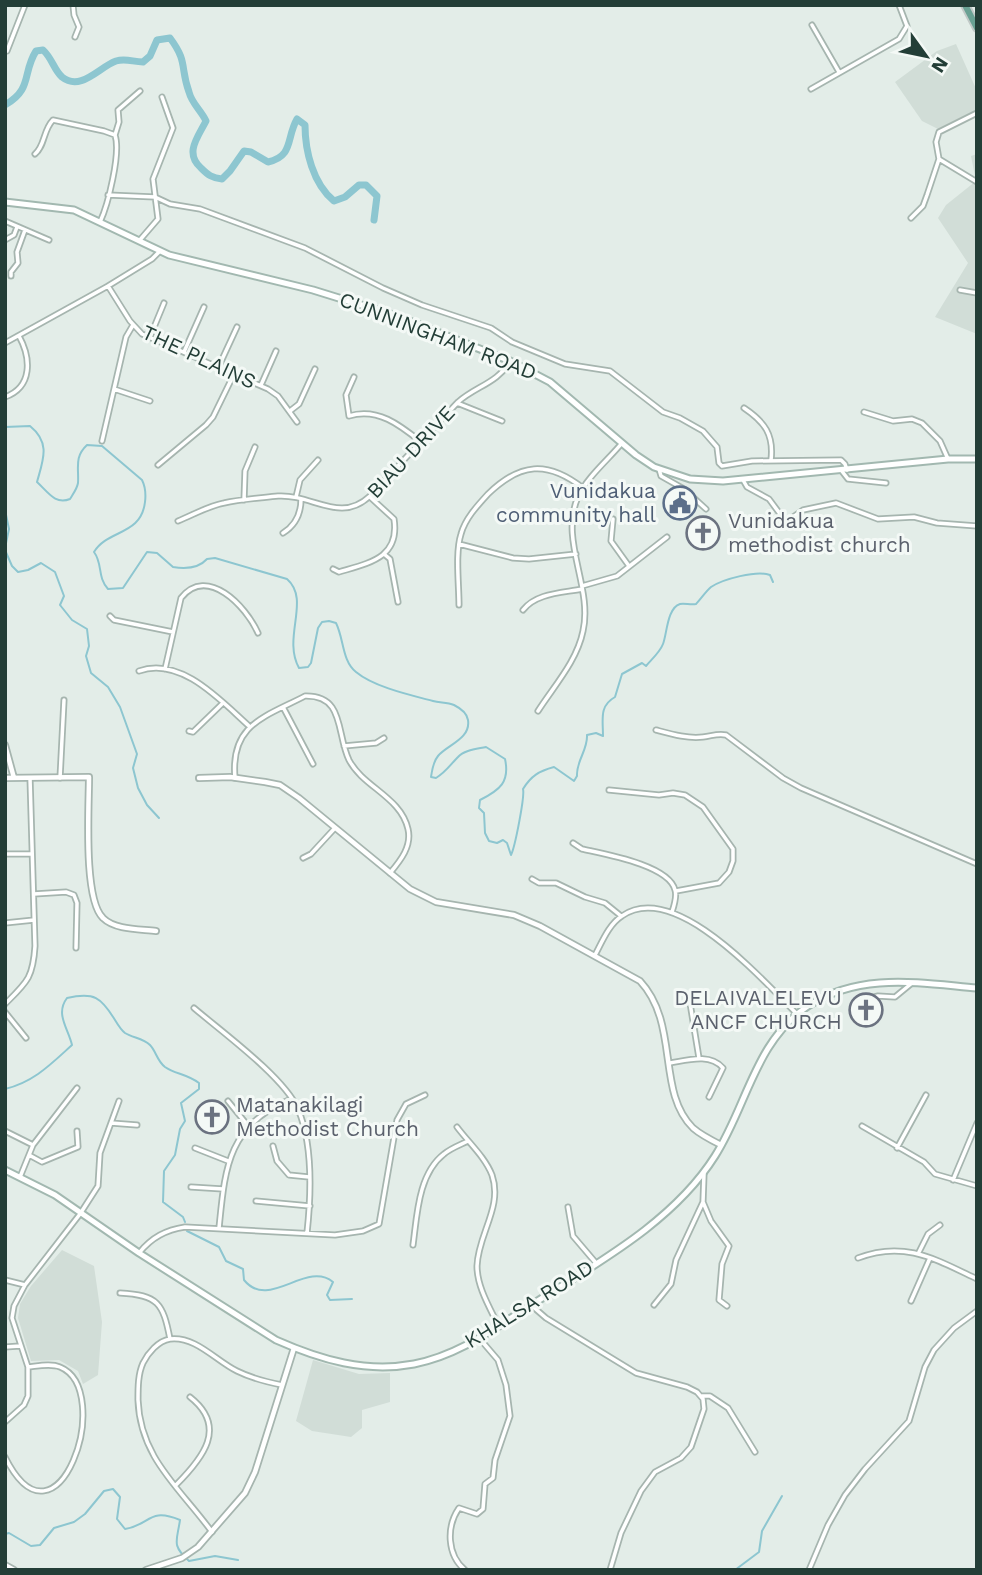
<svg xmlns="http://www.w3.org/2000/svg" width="982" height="1575" font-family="'Work Sans',sans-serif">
  <rect width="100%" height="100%" fill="#e3ede8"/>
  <path fill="#d1ddd7" d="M956,44L977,91V111L940,130L922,121L895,82L937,51Z
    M977,154V334L935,317L968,263L938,218L946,205L976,181L971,156Z
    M62,1250L94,1266L102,1322L98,1375L83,1384L78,1371L59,1360L31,1361L18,1318L20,1304L31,1286Z
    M313,1360L359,1374L390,1373V1402L362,1410V1428L351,1437L312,1431L296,1421Z"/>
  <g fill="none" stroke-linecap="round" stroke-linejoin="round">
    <path stroke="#8dc6d0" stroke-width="2" d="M5,427L30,426C51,443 43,460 37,482C48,492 55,505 70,499C73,494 77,489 78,483C79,468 74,457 87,445L102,446L142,480C146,488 146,494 145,502C141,536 108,529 94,552C103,564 97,577 108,589L123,588L147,552L157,553L173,567C185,569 198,569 207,559L215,558L287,579C311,600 282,637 299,668L308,667L311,663L318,628L322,622L329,621L336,623C344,639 342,661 356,672C374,687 410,695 433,701C440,703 447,702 454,705C460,708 467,713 468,720C471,739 447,745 438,756C433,762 432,770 431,777L436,778C446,772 450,765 458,757C464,750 477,749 486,747L505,759C510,782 500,790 480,800L479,808L484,813L485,833L489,841L497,843L503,840L507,843L511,855C515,847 525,796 523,789C531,776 539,771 554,767L574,781L577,776C576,761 588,750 587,735L596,733L603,736C603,719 599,706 615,697L622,674L642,663L646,666C652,659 660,652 663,644C667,634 667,608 680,604C684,603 691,605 696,604C701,599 706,591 711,587C723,579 757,570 770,575L773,582
      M5,510L9,529L5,548
      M5,550L12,566L18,572L28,570L41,563L55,572L64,596L60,605L72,620L87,629L89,646L86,656L91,673L108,687L120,707L137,754L133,768L138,788L147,805L159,818
      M5,1089C34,1082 51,1064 72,1045C68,1028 55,1014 67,998C94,992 101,997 115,1020C118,1025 121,1030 125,1033C133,1038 143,1038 150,1045C156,1051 157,1061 165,1067C175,1074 187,1074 199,1083V1089L181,1103L185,1121L180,1129L175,1155L164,1171L163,1202L183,1217L185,1222
      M187,1231L219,1247L226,1261L243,1269L244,1280C269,1311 306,1260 333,1282L327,1295L330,1300L352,1299
      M5,1534L9,1533L31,1546L40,1545L54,1528L74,1522L85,1514L104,1491L113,1489L120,1497L117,1519L125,1529C151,1525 148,1507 180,1520C177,1541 171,1545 189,1561L215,1556L238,1560
      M735,1570L759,1552L762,1531L782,1496"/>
    <path stroke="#8dc6d0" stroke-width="7" d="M5,105C33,89 22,73 36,51L43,50C52,58 54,70 62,77C81,92 99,67 116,61C126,58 133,62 143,62L150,56L157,40L170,38C188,62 180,67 189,92C192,104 201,110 206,121C198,137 184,153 201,168C208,175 212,178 222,179L230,171L244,151L251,152L268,162C294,156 286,138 297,119L305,125C305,151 313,184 334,201L345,197L359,185H366L377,196L374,220"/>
    <defs>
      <path id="minor" d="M73,5L74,15L79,27L75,37
        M812,25L839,72
        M7,51L25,5
        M811,89L899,39L907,26L899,5
        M115,135L119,122L118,110L140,91
        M35,154C45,146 43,130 53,120L104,131L115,135C121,153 108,205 100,222
        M939,159L977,182
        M108,195L155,197L170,204L200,209L305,248L383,288L422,305L491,328L512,342L565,364L610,371L663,412L680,418L703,431L717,447L719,463L722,466L752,461L841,460L845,464L847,470
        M911,218L923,206L927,195L939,159L936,142L939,132L977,113
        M5,221L49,240
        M5,240L14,235L17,227
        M139,241L158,219L153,179L173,128L162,97
        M11,276V272L18,263L17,252L25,230
        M108,286L130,321L142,334L268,389L278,396L297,422
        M960,290L977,293
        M150,337L164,303
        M5,343L108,286L152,259L159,252
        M184,352L204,307
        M219,366L237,327
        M354,377L346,395L349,416C377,407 400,425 421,442
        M261,385L276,351
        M114,389L150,401
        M5,397C33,387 31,358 19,336
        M457,403L502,421
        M744,408C765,422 774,435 771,460
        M290,411L299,404L315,369
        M864,412L893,421L912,419L922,423L940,441L948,459
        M102,441L126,337L133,325
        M158,465L206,425L213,417L234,374
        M659,469L661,476L684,489L706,509
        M841,470L848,479L886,483
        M743,480L747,487L769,499L786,522L803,510L836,503L878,519L914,517L937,523L977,526
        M296,497L300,480L318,460
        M244,500L245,471L255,447
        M613,519L611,541L629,566
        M178,521C193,515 208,506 224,503C241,499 260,498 278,496C313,494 340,524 370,496L458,402C476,386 498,383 510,361
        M283,533C296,525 301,514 301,499
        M459,544L513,558L529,559L576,554
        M384,554L390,559L398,602
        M333,569L339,572C369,563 400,558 394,519L370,497
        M582,586L617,576L667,537
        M459,605C459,584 455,553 461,534C465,519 477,506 488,494C520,463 547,460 583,488
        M523,610C536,593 562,593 582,589
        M110,616L114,620L173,632
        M165,669L181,598C207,565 246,606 258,633
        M139,671C181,656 221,701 249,726
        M283,707L313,764
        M538,711C554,686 577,661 583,631C593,587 559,540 578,497C587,477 608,460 622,443
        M656,730C671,734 688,739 703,737C712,736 718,733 726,735L783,778L801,788L977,864
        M189,731L193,732L223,703
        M344,746L376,743L384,738
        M60,778L64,700
        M235,778C230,724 265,717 305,696C345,695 336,733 349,760C363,787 401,797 408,829C412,846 401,860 390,873
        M609,790L659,795L673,793L685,795L703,807L733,849V861L729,872L719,883L676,891
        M573,843L582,849C604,854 669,865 675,890C677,896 674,906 672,912
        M5,854H32
        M303,858L311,854L335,828
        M532,879L539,883H556L585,897L605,903L621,916
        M34,894L66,892L74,895L77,903L76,948
        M5,923L34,920
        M595,955C602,942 609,924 622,916C675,879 763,981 797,1014
        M866,999L878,996L895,997L912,983
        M690,1003L699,1058
        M5,1004C27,982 33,978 35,946L30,778
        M194,1008C222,1032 284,1077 298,1109C313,1144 311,1196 307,1233
        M5,1012L26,1038
        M670,1063C688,1060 710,1053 723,1068L709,1097
        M228,1101L249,1127
        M111,1123L137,1125
        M862,1126L924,1162L935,1174L977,1186
        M457,1127C469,1143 485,1157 492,1175C503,1207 478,1234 477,1266C477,1287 490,1308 499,1327
        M5,1131L33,1145
        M273,1146L277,1161L289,1175L309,1177
        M195,1148L228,1161
        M897,1148L926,1095
        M29,1155L42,1162L78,1147L77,1131
        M704,1174L703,1202L711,1221L729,1246L722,1264L719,1300L727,1306
        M20,1177L33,1145L77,1088
        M953,1180L977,1123
        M191,1187L223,1189
        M256,1201L310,1206
        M568,1207L573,1236L596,1263
        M219,1228C225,1169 227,1125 291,1099
        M413,1245C417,1216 418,1174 444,1154C451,1148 460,1145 468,1141
        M919,1252L928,1234L940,1225
        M139,1253C152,1237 166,1230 185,1227L335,1235L363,1231L379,1224L397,1120L406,1104L425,1095
        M858,1258C904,1240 935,1259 977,1279
        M5,1280L25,1285
        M120,1293C158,1295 163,1303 170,1339
        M911,1301L930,1258
        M531,1305L546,1318L636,1373L687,1387L697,1392L703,1399L704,1409L691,1447L681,1458L655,1472L641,1491L621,1533L610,1570
        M654,1305L671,1284L676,1260L703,1202
        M5,1347L20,1346
        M702,1396H710L728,1408L755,1452
        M5,1422L24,1405L28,1396V1367L12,1318L14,1306L25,1285L80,1214L98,1186L100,1153L119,1101
        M5,1457C58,1563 116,1390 60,1367C51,1363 38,1366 28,1367
        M176,1485C203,1458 228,1427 190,1397
        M212,1532C180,1488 140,1458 138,1400C138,1387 138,1374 143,1363C148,1353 158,1341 170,1339C196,1336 216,1361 237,1371C251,1378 267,1382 282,1385
        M465,1570C447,1555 446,1527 459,1508L477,1514L483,1509L485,1484L493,1478L495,1460L510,1416L506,1385L498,1360L480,1339
        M809,1570L828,1525L845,1495L865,1469L909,1421L925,1367L934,1350L954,1328L977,1311"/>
      <path id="tertiary" d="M5,745L14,778
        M5,778L89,777C89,806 83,899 103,918C115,930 140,929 156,931
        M199,778L230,777L265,782L280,785L299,798L410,889L436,902L514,915L540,926L640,981C680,1024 656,1092 693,1128C701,1135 711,1140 721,1145
        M5,1565L14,1570
        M146,1570L182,1558L198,1547L245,1493L255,1472L294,1348"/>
      <path id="secondary" d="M5,202L74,210L169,255L313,290L397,316L510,361L550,382L636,455L654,467L690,479L723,481L948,459H977
        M5,1170L55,1195L139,1253L276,1340C321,1360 366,1373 414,1364C461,1355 497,1326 536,1302C599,1262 674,1221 715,1156C747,1106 755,1041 808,1006C860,972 918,983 977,988"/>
      <path id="primary" d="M965,5L977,28"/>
    </defs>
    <use href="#minor" stroke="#a6b5af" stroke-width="7"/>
    <use href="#tertiary" stroke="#a6b5af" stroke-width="8"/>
    <use href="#secondary" stroke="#a2b8b0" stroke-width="9"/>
    <use href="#primary" stroke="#c1c9c7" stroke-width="10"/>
    <use href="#minor" stroke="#fff" stroke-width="3.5"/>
    <use href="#tertiary" stroke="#fff" stroke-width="4.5"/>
    <use href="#secondary" stroke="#fff" stroke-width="5"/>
    <use href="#primary" stroke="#69a193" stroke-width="6"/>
  </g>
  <defs>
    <symbol id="civic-ring" viewBox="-11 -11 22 22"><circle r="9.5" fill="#f4f9f6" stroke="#5c6f8a" stroke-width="1.5"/><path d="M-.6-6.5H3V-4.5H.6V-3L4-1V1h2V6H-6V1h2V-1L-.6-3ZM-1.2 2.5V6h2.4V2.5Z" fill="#5c6f8a"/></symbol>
    <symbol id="church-ring" viewBox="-11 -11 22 22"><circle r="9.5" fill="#f4f9f6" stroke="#6b7280" stroke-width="1.5"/><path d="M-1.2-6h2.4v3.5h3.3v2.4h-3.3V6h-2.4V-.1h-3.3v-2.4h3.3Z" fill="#6b7280"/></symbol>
  </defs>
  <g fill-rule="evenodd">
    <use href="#civic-ring" x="661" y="484" width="38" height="38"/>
    <use href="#church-ring" x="684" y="514" width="38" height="38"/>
    <use href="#church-ring" x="847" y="991" width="38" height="38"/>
    <use href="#church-ring" x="193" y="1098" width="38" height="38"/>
  </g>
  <g text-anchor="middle" stroke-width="6" stroke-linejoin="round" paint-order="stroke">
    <g font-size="21" fill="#233e37" stroke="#f4f9f6">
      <text transform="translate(438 336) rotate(21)" y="7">CUNNINGHAM ROAD</text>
      <text transform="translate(199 357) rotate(25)" y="7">THE PLAINS</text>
      <text transform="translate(411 452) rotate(-47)" y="7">BIAU DRIVE</text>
      <text transform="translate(529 1304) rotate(-32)" y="7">KHALSA ROAD</text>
    </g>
    <g font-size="21" fill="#4e5e75" stroke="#f4f9f6" text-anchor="end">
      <text x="656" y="498">Vunidakua<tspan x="656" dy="24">community hall</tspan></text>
    </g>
    <g font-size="21" fill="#5b616d" stroke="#f4f9f6" text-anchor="start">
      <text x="728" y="528">Vunidakua<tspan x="728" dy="24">methodist church</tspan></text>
      <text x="842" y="1005" text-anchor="end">DELAIVALELEVU<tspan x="842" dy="24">ANCF CHURCH</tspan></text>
      <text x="236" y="1112">Matanakilagi<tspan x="236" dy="24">Methodist Church</tspan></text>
    </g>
  </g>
  <rect width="982" height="1575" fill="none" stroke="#233e37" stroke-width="14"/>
  <g transform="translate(926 56) rotate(123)" stroke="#f4f9f6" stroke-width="5" paint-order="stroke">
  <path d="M0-5L12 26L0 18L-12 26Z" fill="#233e37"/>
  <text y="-10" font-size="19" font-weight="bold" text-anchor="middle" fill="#233e37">N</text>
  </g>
</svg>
